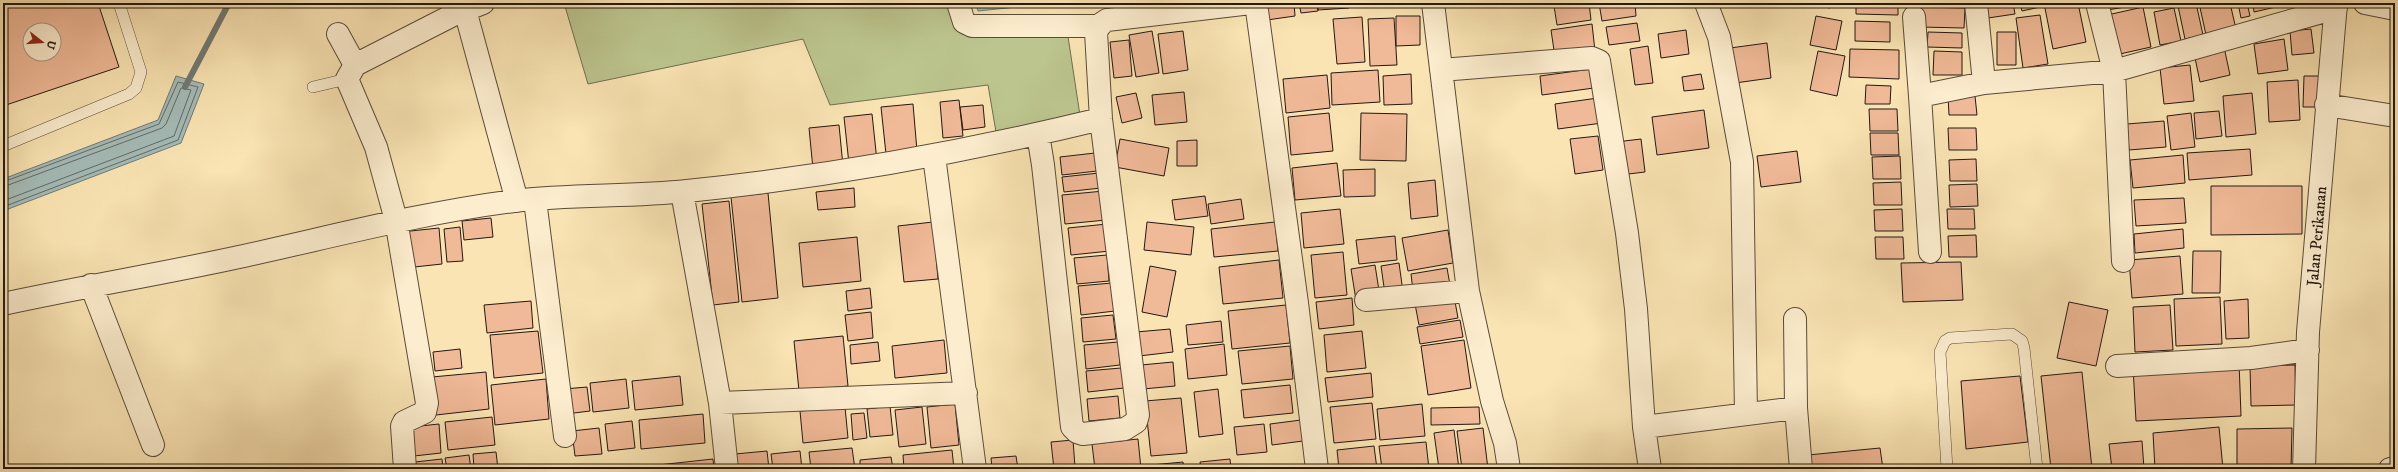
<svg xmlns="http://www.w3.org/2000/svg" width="2398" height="472" font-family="'IM FELL DW Pica',serif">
  <rect width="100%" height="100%" fill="#fae4b3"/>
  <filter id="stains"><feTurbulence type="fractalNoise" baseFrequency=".005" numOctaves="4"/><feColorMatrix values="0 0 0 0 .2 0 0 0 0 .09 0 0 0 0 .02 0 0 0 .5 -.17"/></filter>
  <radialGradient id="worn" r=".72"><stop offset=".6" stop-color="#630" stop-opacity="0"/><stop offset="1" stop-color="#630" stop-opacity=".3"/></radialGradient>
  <path fill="#bcc58e" stroke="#706e50" d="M564,3H953L962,34L1067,30L1081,122L996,132L988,85L830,105L803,39L588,84Z"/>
  <path fill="#a4bcb8" stroke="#707a76" d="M976,3H1055L978,11Z
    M176,76L204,84L181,143L3,211V179L158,120Z"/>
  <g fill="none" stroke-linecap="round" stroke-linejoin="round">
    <path stroke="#646a65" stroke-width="1" d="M3,182L159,124L178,82L198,87L178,140L3,207
      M3,187L162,128L166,124L181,88L191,90L174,136L3,201"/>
    <path stroke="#707a76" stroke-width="6" d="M185,87L229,3"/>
  </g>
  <path fill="#f0b997" stroke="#231812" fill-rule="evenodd" d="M8,3H98L119,67L3,106V5ZM30,30H54V54H30Z
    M1265,3H1294L1295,16L1267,20Z
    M1299,3H1317L1318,11L1301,13Z
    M1318,3H1349V8L1318,10Z
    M1572,3H1589L1591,20L1557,25L1554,6Z
    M1599,3H1635L1636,16L1602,21Z
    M1804,3H1831L1830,8Z
    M1856,3H1898V15L1856,14Z
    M1987,3H2013L2015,14L1988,18Z
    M2020,3H2039L2040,7L2022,11Z
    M2044,3H2078L2086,42L2053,49Z
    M2100,3H2150L2101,11Z
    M2196,3L2203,35L2185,39L2178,6Z
    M2199,3H2230L2236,29L2206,35Z
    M2238,3H2247L2250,16L2241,18Z
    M2253,3H2289V4L2254,12Z
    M2293,3H2309L2293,5Z
    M1921,7L1965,8L1964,28L1920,27Z
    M2143,7L2151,47L2111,56L2103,16Z
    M2174,8L2181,41L2160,45L2154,12Z
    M2040,15L2048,64L2023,68L2016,18Z
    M1396,16H1420V45L1396,46Z
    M1816,16L1842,21L1836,50L1810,45Z
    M1362,17L1365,62L1337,64L1333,19Z
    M1394,18L1397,65L1370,66L1368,19Z
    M1855,21L1890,22V42L1855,41Z
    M1637,23L1640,41L1609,45L1606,27Z
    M1592,24L1595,51L1555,57L1551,30Z
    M2311,29L2314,53L2292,55L2290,31Z
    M1686,30L1689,54L1661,58L1658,34Z
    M1152,31L1159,73L1136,77L1129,35Z
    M1183,31L1188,70L1163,74L1158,34Z
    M1928,32L1962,33V48L1927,47Z
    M1997,32H2016V65H1997Z
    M2284,39L2288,70L2258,74L2254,44Z
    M1129,40L1132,76L1114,78L1110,42Z
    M1767,43L1771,78L1735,83L1730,48Z
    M1648,46L1653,83L1635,85L1630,49Z
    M2224,47L2230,75L2200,82L2194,53Z
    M1850,49L1899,50V79L1849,77Z
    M1818,51L1845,56L1837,96L1810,90Z
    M1934,51L1962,52V75H1933Z
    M2190,65L2194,101L2164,104L2160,68Z
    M1591,69L1594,88L1542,95L1540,76Z
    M1378,70L1380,102L1332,105L1331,73Z
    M1411,74L1412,104L1384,105L1383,76Z
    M1701,74L1704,89L1684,91L1682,77Z
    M1327,75L1330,108L1286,113L1283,79Z
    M2304,76H2319V107H2303Z
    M2298,80L2300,120L2269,122L2267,82Z
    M1866,85L1891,86L1890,104H1865Z
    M1184,92L1187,122L1155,125L1152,95Z
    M1136,93L1142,118L1122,123L1116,97Z
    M2252,93L2256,134L2226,137L2223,96Z
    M1948,96H1975L1977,115H1949Z
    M1598,98L1602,123L1558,129L1555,104Z
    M959,100L963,136L943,138L940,102Z
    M913,104L917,151L886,154L881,107Z
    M983,105L985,127L963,130L960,107Z
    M1869,109H1897L1898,131H1870Z
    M1704,110L1709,148L1657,155L1652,117Z
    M2219,111L2222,136L2196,139L2194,113Z
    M1329,113L1333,151L1291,155L1288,117Z
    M1361,113L1407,114L1406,161L1360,160Z
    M2191,113L2195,147L2171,150L2167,116Z
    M872,114L877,161L849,164L844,117Z
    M2164,121L2166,147L2129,150L2127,124Z
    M839,125L843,166L813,169L809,128Z
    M1948,128H1976L1977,150H1949Z
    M1870,133H1898L1899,155H1871Z
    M1598,136L1603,170L1575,174L1570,139Z
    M1120,139L1169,148L1164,176L1115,167Z
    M1641,139L1645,172L1620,175L1616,142Z
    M1197,140V166H1177V141Z
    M2250,149L2252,175L2189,180L2187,153Z
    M1797,151L1801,182L1761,187L1757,156Z
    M1095,153L1097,171L1062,175L1060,157Z
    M2183,155L2185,183L2133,188L2130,160Z
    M1900,156L1901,179H1873L1872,157Z
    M1976,159L1977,181H1950L1949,160Z
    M1337,163L1341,196L1295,200L1292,168Z
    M1375,169V196L1344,197L1343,170Z
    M1099,173L1101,188L1064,192L1062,177Z
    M1435,180L1438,216L1411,219L1408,183Z
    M1901,182L1902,205H1874L1873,183Z
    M1977,184L1978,206L1950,207L1949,185Z
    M2211,186H2302V234L2211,235Z
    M854,188L855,207L818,210L816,192Z
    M1104,191L1106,220L1065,224L1062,195Z
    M768,193L778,298L742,302L731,197Z
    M1205,196L1208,216L1175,220L1172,200Z
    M2184,198L2186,223L2136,226L2134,200Z
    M1241,199L1244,219L1211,224L1208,204Z
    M729,201L739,302L713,305L702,204Z
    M1340,209L1344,244L1304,248L1301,213Z
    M1902,209L1903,231H1875L1874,210Z
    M1947,209H1974L1975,229H1948Z
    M491,218L493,237L464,240L462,221Z
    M933,222L938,279L904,282L898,226Z
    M1147,222L1194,227L1191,255L1144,250Z
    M1275,222L1278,251L1214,257L1211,229Z
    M1107,224L1110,251L1071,255L1068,228Z
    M460,227L463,261L447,262L444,229Z
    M439,228L442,264L405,268L401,232Z
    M2183,229L2184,248L2135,253L2134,234Z
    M1448,230L1453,263L1408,271L1402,238Z
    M1976,235L1977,257H1949L1948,236Z
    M1395,236L1397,260L1359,264L1356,240Z
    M857,237L861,281L803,287L799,243Z
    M1875,237H1903L1904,259H1876Z
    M2193,251H2221L2220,293H2192Z
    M1343,252L1347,295L1315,298L1311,255Z
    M1107,255L1109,281L1077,284L1074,258Z
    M2180,256L2183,294L2132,298L2129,260Z
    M1279,260L1283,298L1223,304L1219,267Z
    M1961,262L1963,300L1903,302L1901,263Z
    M1399,263L1403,292L1385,294L1381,266Z
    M1375,265L1380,297L1356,300L1351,269Z
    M1150,266L1176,271L1167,317L1142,312Z
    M1447,268L1450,285L1413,291L1411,274Z
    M1112,283L1115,311L1081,315L1078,286Z
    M870,288L872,308L848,311L846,291Z
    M1454,296L1458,318L1419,325L1415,304Z
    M2220,297L2222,344L2176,346L2174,299Z
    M1352,298L1354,325L1319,329L1316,302Z
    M2248,299L2249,338L2226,339L2224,301Z
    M531,301L533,328L487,333L484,305Z
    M2069,302L2108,310L2096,366L2057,358Z
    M1286,305L1290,343L1232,349L1228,311Z
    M2170,305L2173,350L2135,352L2133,307Z
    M871,312L873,338L848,341L845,315Z
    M1113,315L1116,339L1083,342L1081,318Z
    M1460,320L1463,337L1420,344L1417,327Z
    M1221,321L1223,342L1188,345L1186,325Z
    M1170,329L1173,352L1139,356L1136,332Z
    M538,331L543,373L494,378L490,335Z
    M1362,331L1366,368L1327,372L1324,335Z
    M843,336L848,386L799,391L794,341Z
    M944,340L947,373L895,378L892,346Z
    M1464,340L1471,388L1428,395L1421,346Z
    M878,342L880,361L851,364L850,345Z
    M1118,342L1120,365L1086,369L1084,345Z
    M1224,344L1227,375L1188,379L1185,349Z
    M1290,346L1293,379L1242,384L1238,351Z
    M460,349L462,368L435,371L433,352Z
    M1173,362L1175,386L1143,389L1141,365Z
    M2239,362L2241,416L2136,421L2133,367Z
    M2295,365L2296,405L2251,406L2250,366Z
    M1121,368L1124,388L1088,392L1086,371Z
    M486,372L489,409L436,415L432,377Z
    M2082,372L2092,469H2051L2041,376Z
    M1371,373L1373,397L1328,402L1325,378Z
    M680,376L683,405L635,410L632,381Z
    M2020,376L2028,442L1966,449L1961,381Z
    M546,379L549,419L495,425L491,385Z
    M626,379L629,408L593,412L590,383Z
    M1290,385L1293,413L1244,418L1241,390Z
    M587,387L590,411L566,414L564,389Z
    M1218,389L1223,434L1199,437L1194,392Z
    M1118,396L1120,418L1089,421L1087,399Z
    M1181,398L1187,453L1151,456L1145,401Z
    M1372,403L1376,439L1334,443L1330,407Z
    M955,404L959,445L931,448L927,407Z
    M1422,404L1425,436L1380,440L1377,409Z
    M890,406L893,435L870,437L867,409Z
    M845,407L848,438L803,443L800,411Z
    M922,407L926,444L899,447L895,410Z
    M1479,407L1480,424L1431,425V408Z
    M864,413L867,438L853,440L851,414Z
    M703,414L705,443L641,449L639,420Z
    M492,417L495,445L448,450L445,422Z
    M1301,420L1303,441L1272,445L1270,424Z
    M632,421L635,448L608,451L605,424Z
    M439,424L441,453L414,456L411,427Z
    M1264,424L1267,452L1237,455L1234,427Z
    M2219,427L2223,469H2155L2153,433Z
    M599,428L602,454L575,456L572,431Z
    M1483,428L1488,469H1462L1457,431Z
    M2292,428L2291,469H2237V429Z
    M1454,430L1459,469H1439L1434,433Z
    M1138,439L1141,469H1095L1092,444Z
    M1073,440L1075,467L1054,469L1051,442Z
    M2142,441L2144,469H2112L2109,444Z
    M1426,442L1429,469H1382L1379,446Z
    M1374,446L1377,469H1339L1337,450Z
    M852,448L855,469H811L809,452Z
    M1880,448L1883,469H1810L1808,455Z
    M952,450L954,469H904L903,455Z
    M767,451L769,469H736L735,454Z
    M800,451L802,469H773L771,454Z
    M496,452L498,469H474L473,454Z
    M469,455L471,469H447L445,458Z
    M1016,456L1018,469H992L991,458Z
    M891,457L893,469H860V460Z
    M442,459L443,469H416L415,462Z
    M713,459L714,469H649V466Z
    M1230,459L1231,469H1201L1200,462Z
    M1183,462L1184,469H1152L1151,465Z
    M1791,465V469H1758V468Z"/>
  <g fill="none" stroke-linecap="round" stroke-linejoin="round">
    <defs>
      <path id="lane" d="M313,87L347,79
        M3,146L129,94L136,88L141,72L119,3
        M1947,469L1940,352L1945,341L1950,338L2012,334L2022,341L2024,348L2037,469"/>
      <path id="street" d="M958,3L964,22L972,26H1099
        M1256,3L1297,303L1317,469
        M1433,3L1468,291L1492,401L1505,443L1509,469
        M1706,3L1719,37L1742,162L1746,414
        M1976,3L1984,83
        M2097,3L2114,71L2123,261
        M2365,3L2395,9
        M465,10L517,201
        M1914,17L1920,96
        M338,34L355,65L347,79L376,147L396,220L427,403L425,412L404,422L402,426L405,469
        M355,65L455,14L483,3
        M1441,70L1592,58L1599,61L1627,233L1636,309L1644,427L1650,469
        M2326,105L2395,116
        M1038,134L1043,165L1072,427L1077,432L1083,434L1125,429L1136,422L1138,415L1101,119L1096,32L1101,24L1107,20L1251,3
        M934,156L975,469
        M682,192L720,403L727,469
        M535,200L565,436
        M1930,252L1920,96L1984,83L2114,71L2336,8
        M91,285L153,445
        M1366,300L1468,291
        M3,304C81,287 161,274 239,257C331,237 420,213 514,201C571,194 630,197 687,191C826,177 965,152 1101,119
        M1795,319L1796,408L1801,469
        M2117,366L2251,358L2308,350
        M720,403L966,393
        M1644,427L1796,408
        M2304,469L2308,332L2336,3
        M2390,469L2395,468"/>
    </defs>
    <use href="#lane" stroke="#594b3a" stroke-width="12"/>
    <use href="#street" stroke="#594b3a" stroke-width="24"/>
    <use href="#lane" stroke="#fcedce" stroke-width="11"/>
    <use href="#street" stroke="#fcedce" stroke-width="22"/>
  </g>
  <g text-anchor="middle" stroke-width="3.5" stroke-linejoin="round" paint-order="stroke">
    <g font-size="16" fill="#231812" stroke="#fcedce">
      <text transform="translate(2316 236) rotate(-85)" y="6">Jalan Perikanan</text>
    </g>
  </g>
  <rect width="2398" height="472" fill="none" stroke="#fae4b3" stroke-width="16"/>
  <rect x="4" y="4" width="2390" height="464" fill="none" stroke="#231812" stroke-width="2"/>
  <rect x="8" y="8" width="2382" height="456" fill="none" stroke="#231812"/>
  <g transform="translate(42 42) rotate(107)"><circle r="19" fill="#fcedce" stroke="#a59883"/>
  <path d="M0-3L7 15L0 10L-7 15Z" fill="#8f2418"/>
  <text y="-6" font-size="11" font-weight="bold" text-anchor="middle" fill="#231812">U</text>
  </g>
  <rect width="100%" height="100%" filter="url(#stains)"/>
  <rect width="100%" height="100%" fill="url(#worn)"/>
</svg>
